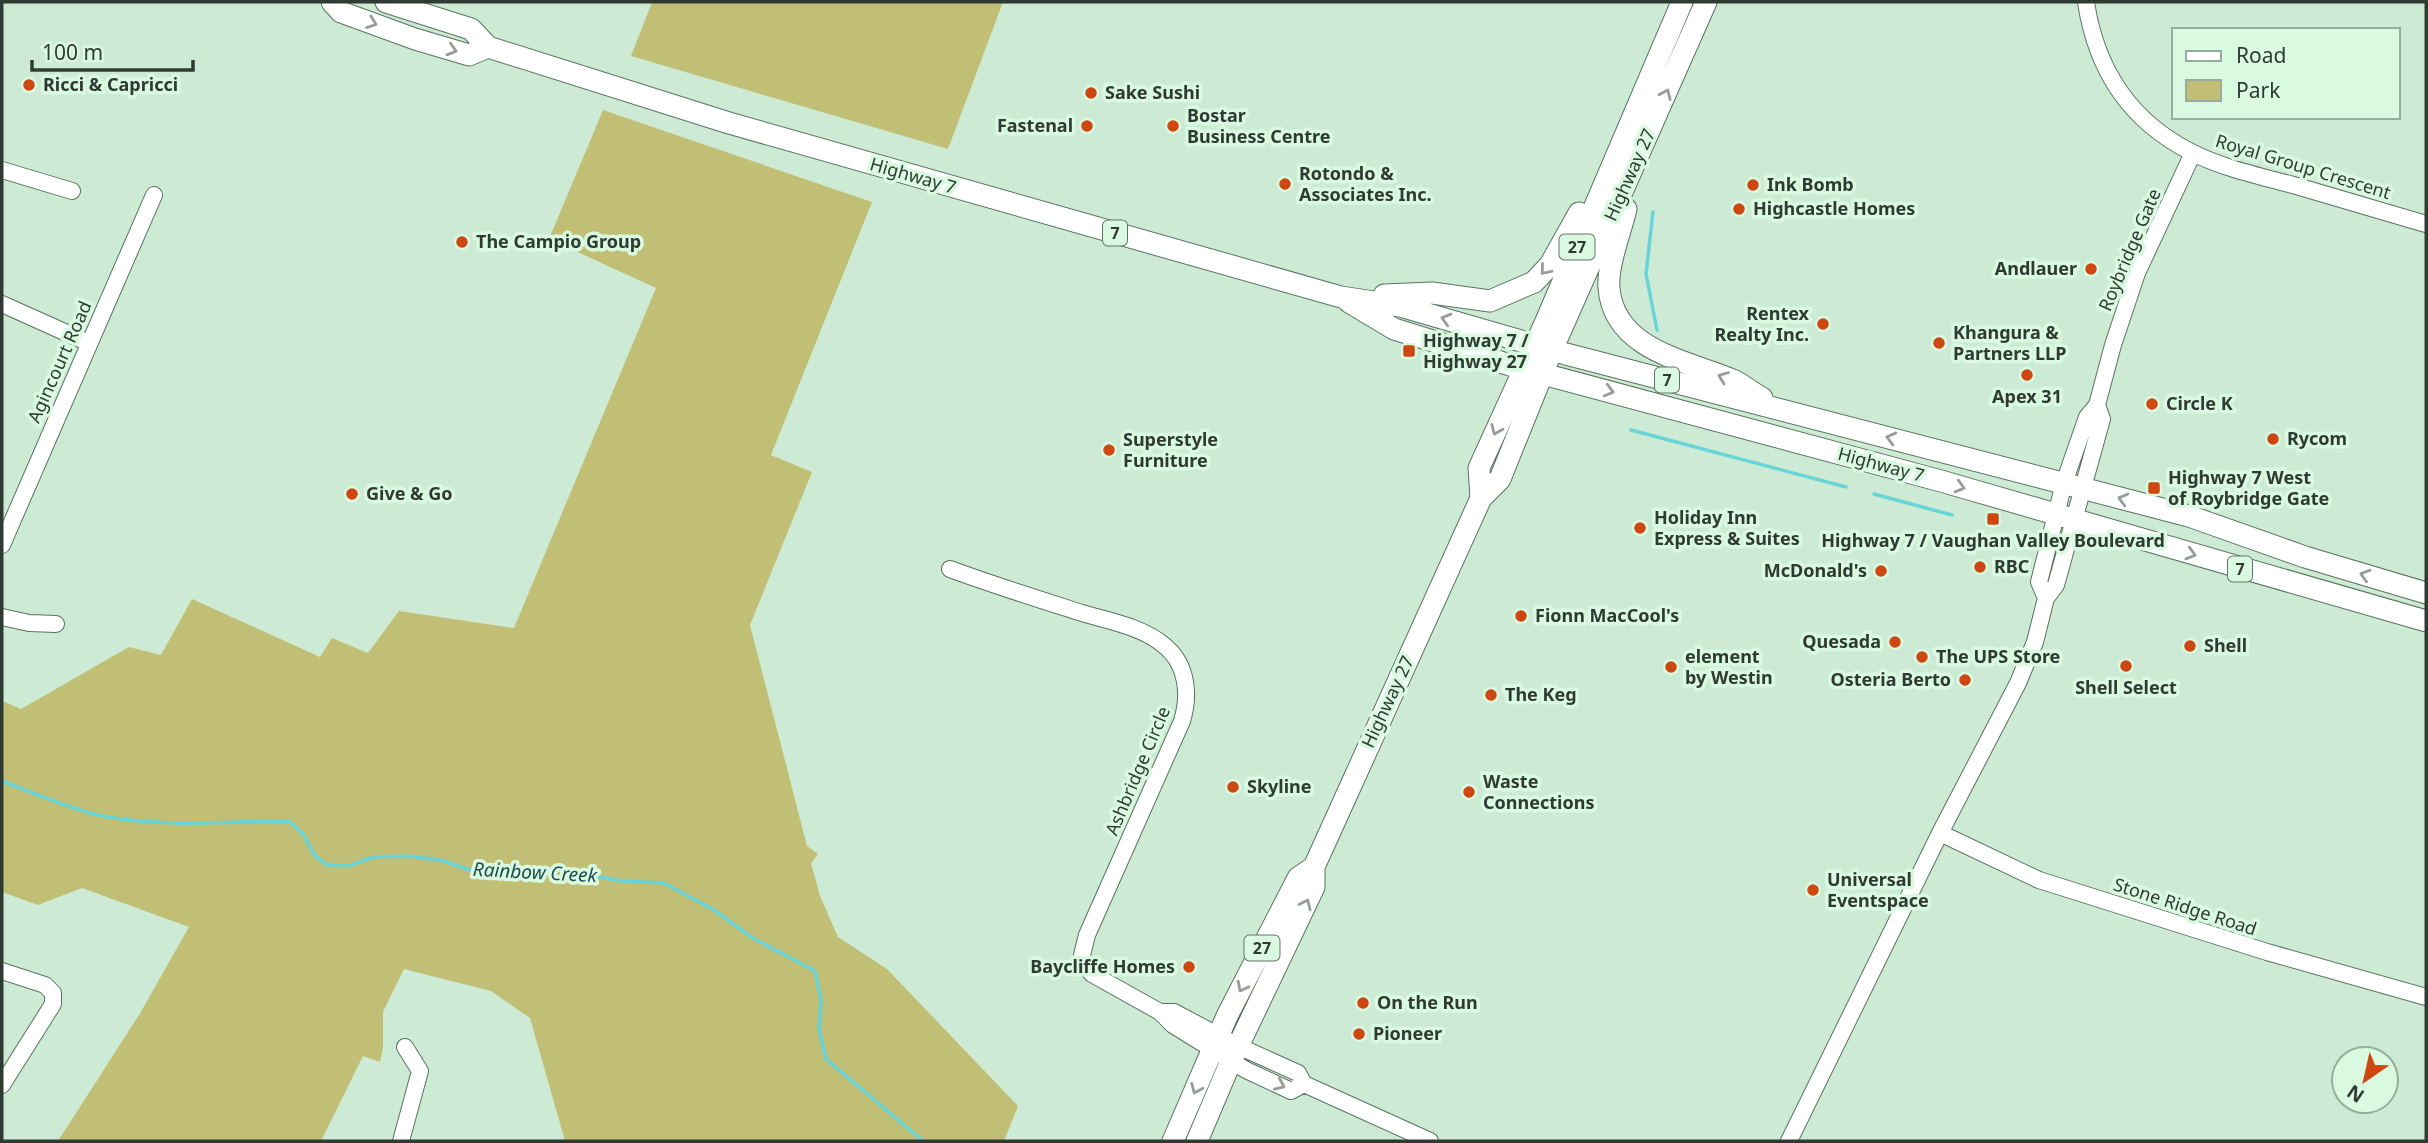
<svg xmlns="http://www.w3.org/2000/svg" width="2428" height="1143" font-family="'Noto Sans',sans-serif">
  <rect width="100%" height="100%" fill="#cdebd4"/>
  <path fill="#c1bf75" d="M652,2H1003L948,149L631,56Z
    M603,110L872,202L771,455L812,472L750,625L807,846L818,854L811,863L820,896L838,937L887,969L1018,1106L1004,1141H565L530,1018L491,991L404,969L383,1012V1048L380,1062L363,1056L321,1141H58L139,1015L189,927L82,888L38,905L2,892V701L21,709L129,647L161,655L192,599L320,657L332,638L368,653L399,611L514,628L656,288L549,239Z"/>
  <g fill="none" stroke-linecap="round" stroke-linejoin="round">
    <path stroke="#68d4d7" stroke-width="3.5" d="M1653,212L1646,274L1657,330
      M1631,430L1846,487
      M1874,494L1952,515
      M2,781C31,792 73,810 103,816C163,828 228,821 289,821L304,835L314,855L327,865H351L373,857L408,856L440,860L476,872L561,870L622,881L664,883L714,910L751,937L815,971L821,1000L819,1029L826,1059L923,1141"/>
    <defs>
      <path id="minor" d="M2086,2C2096,69 2130,121 2191,152C2222,168 2260,176 2293,185C2337,198 2382,211 2426,224
        M2,170L72,191
        M2,304L89,343
        M2,545L154,195
        M950,569C993,585 1038,599 1082,613C1109,621 1144,627 1166,647C1187,665 1190,695 1182,721L1087,935L1082,955L1083,962L1092,974L1160,1012L1173,1025L1246,1070L1291,1091L1304,1084
        M2046,598L2039,582L2064,483L2087,417L2097,405L2113,345L2137,273L2193,153
        M2,617L29,623L56,624
        M1940,833L2039,880L2267,952L2426,997
        M2,971L45,985L53,993V1004L2,1085
        M1160,1012H1174L1238,1046L1298,1073L1304,1084L1430,1141
        M401,1141L420,1071L405,1047
        M1789,1141L1940,833L2018,683L2035,642L2046,598L2056,585L2102,419L2097,405"/>
      <path id="major" d="M332,2L341,12L415,39L469,55L488,47
        M386,2L471,29L488,47L729,123L1341,297L1400,306L1566,354L2189,516L2305,557L2426,593
        M1626,209C1621,231 1607,265 1609,288C1614,351 1689,361 1735,381C1744,386 1753,393 1762,398
        M1384,295L1432,293L1490,301L1534,282L1550,265L1579,213
        M1349,302L1394,329L1510,365L1941,481L2426,621
        M1481,498L1479,468L1546,321L1682,2
        M1173,1141L1227,1016L1298,878L1314,867
        M1197,1141L1231,1061L1314,887V867L1481,498L1500,479L1552,350L1706,2"/>
    </defs>
    <use href="#minor" stroke="#58735e" stroke-width="18"/>
    <use href="#major" stroke="#58735e" stroke-width="23"/>
    <use href="#minor" stroke="#fff" stroke-width="16"/>
    <use href="#major" stroke="#fff" stroke-width="21"/>
  </g>
  <defs><path id="oneway-chevron" d="M-2-3.5L2.5 0L-2 3.5" fill="none" stroke-width="1.6" stroke-linecap="round" stroke-linejoin="round" transform="scale(1.75)"/></defs>
  <g stroke="#979d98">
    <use href="#oneway-chevron" transform="translate(372 23) rotate(20)"/>
    <use href="#oneway-chevron" transform="translate(452 50) rotate(17)"/>
    <use href="#oneway-chevron" transform="translate(1666 94) rotate(-66)"/>
    <use href="#oneway-chevron" transform="translate(1545 270) rotate(130)"/>
    <use href="#oneway-chevron" transform="translate(1446 319) rotate(-164)"/>
    <use href="#oneway-chevron" transform="translate(1723 377) rotate(-159)"/>
    <use href="#oneway-chevron" transform="translate(1609 391) rotate(15)"/>
    <use href="#oneway-chevron" transform="translate(1496 430) rotate(114)"/>
    <use href="#oneway-chevron" transform="translate(1891 438) rotate(-166)"/>
    <use href="#oneway-chevron" transform="translate(1960 487) rotate(16)"/>
    <use href="#oneway-chevron" transform="translate(2123 499) rotate(-165)"/>
    <use href="#oneway-chevron" transform="translate(2191 554) rotate(16)"/>
    <use href="#oneway-chevron" transform="translate(2365 575) rotate(-163)"/>
    <use href="#oneway-chevron" transform="translate(1306 904) rotate(-65)"/>
    <use href="#oneway-chevron" transform="translate(1242 987) rotate(117)"/>
    <use href="#oneway-chevron" transform="translate(1280 1085) rotate(24)"/>
    <use href="#oneway-chevron" transform="translate(1196 1089) rotate(113)"/>
  </g>
  <g fill="#ce4711" stroke="#daf9e1" stroke-width="2.5">
    <circle cx="29" cy="85" r="7"/>
    <circle cx="1091" cy="93" r="7"/>
    <circle cx="1087" cy="126" r="7"/>
    <circle cx="1173" cy="126" r="7"/>
    <circle cx="1285" cy="184" r="7"/>
    <circle cx="1753" cy="185" r="7"/>
    <circle cx="1739" cy="209" r="7"/>
    <circle cx="462" cy="242" r="7"/>
    <circle cx="2091" cy="269" r="7"/>
    <circle cx="1823" cy="324" r="7"/>
    <circle cx="1939" cy="343" r="7"/>
    <rect x="1402" y="344" width="14" height="14" rx="3.5"/>
    <circle cx="2027" cy="375" r="7"/>
    <circle cx="2152" cy="404" r="7"/>
    <circle cx="2273" cy="439" r="7"/>
    <circle cx="1109" cy="450" r="7"/>
    <rect x="2147" y="481" width="14" height="14" rx="3.5"/>
    <circle cx="352" cy="494" r="7"/>
    <rect x="1986" y="512" width="14" height="14" rx="3.5"/>
    <circle cx="1640" cy="528" r="7"/>
    <circle cx="1980" cy="567" r="7"/>
    <circle cx="1881" cy="571" r="7"/>
    <circle cx="1521" cy="616" r="7"/>
    <circle cx="1895" cy="642" r="7"/>
    <circle cx="2190" cy="646" r="7"/>
    <circle cx="1922" cy="657" r="7"/>
    <circle cx="2126" cy="666" r="7"/>
    <circle cx="1671" cy="667" r="7"/>
    <circle cx="1965" cy="680" r="7"/>
    <circle cx="1491" cy="695" r="7"/>
    <circle cx="1233" cy="787" r="7"/>
    <circle cx="1469" cy="792" r="7"/>
    <circle cx="1813" cy="890" r="7"/>
    <circle cx="1189" cy="967" r="7"/>
    <circle cx="1363" cy="1003" r="7"/>
    <circle cx="1359" cy="1034" r="7"/>
  </g>
  <g text-anchor="middle" stroke-width="7" stroke-linejoin="round" paint-order="stroke">
    <g fill="#daf9e1" stroke="#627466" stroke-width="2">
      <rect x="1103" y="220.5" width="24" height="25" rx="5"/>
      <rect x="1559.5" y="234.5" width="35" height="25" rx="5"/>
      <rect x="1655" y="367.5" width="24" height="25" rx="5"/>
      <rect x="2228" y="556.5" width="24" height="25" rx="5"/>
      <rect x="1244.5" y="935.5" width="35" height="25" rx="5"/>
    </g>
    <g font-size="16" font-weight="bold" fill="#2f3b32">
      <text x="1115" y="239">7</text>
      <text x="1577" y="253">27</text>
      <text x="1667" y="386">7</text>
      <text x="2240" y="575">7</text>
      <text x="1262" y="954">27</text>
    </g>
    <g font-size="18" font-weight="bold" fill="#2f3b32" stroke="#daf9e1" text-anchor="start">
      <text x="43" y="91">Ricci &amp; Capricci</text>
      <text x="1105" y="99">Sake Sushi</text>
      <text x="1187" y="122">Bostar<tspan x="1187" dy="21">Business Centre</tspan></text>
      <text x="1073" y="132" text-anchor="end">Fastenal</text>
      <text x="1299" y="180">Rotondo &amp;<tspan x="1299" dy="21">Associates Inc.</tspan></text>
      <text x="1767" y="191">Ink Bomb</text>
      <text x="1753" y="215">Highcastle Homes</text>
      <text x="476" y="248">The Campio Group</text>
      <text x="2077" y="275" text-anchor="end">Andlauer</text>
      <text x="1809" y="320" text-anchor="end">Rentex<tspan x="1809" dy="21">Realty Inc.</tspan></text>
      <text x="1953" y="339">Khangura &amp;<tspan x="1953" dy="21">Partners LLP</tspan></text>
      <text x="1423" y="347">Highway 7 /<tspan x="1423" dy="21">Highway 27</tspan></text>
      <text x="2027" y="403" text-anchor="middle">Apex 31</text>
      <text x="2166" y="410">Circle K</text>
      <text x="2287" y="445">Rycom</text>
      <text x="1123" y="446">Superstyle<tspan x="1123" dy="21">Furniture</tspan></text>
      <text x="2168" y="484">Highway 7 West<tspan x="2168" dy="21">of Roybridge Gate</tspan></text>
      <text x="366" y="500">Give &amp; Go</text>
      <text x="1654" y="524">Holiday Inn<tspan x="1654" dy="21">Express &amp; Suites</tspan></text>
      <text x="1993" y="547" text-anchor="middle">Highway 7 / Vaughan Valley Boulevard</text>
      <text x="1994" y="573">RBC</text>
      <text x="1867" y="577" text-anchor="end">McDonald's</text>
      <text x="1535" y="622">Fionn MacCool's</text>
      <text x="1881" y="648" text-anchor="end">Quesada</text>
      <text x="2204" y="652">Shell</text>
      <text x="1685" y="663">element<tspan x="1685" dy="21">by Westin</tspan></text>
      <text x="1936" y="663">The UPS Store</text>
      <text x="1951" y="686" text-anchor="end">Osteria Berto</text>
      <text x="2126" y="694" text-anchor="middle">Shell Select</text>
      <text x="1505" y="701">The Keg</text>
      <text x="1483" y="788">Waste<tspan x="1483" dy="21">Connections</tspan></text>
      <text x="1247" y="793">Skyline</text>
      <text x="1827" y="886">Universal<tspan x="1827" dy="21">Eventspace</tspan></text>
      <text x="1175" y="973" text-anchor="end">Baycliffe Homes</text>
      <text x="1377" y="1009">On the Run</text>
      <text x="1373" y="1040">Pioneer</text>
    </g>
    <g font-size="18" fill="#2f3b32" stroke="#daf9e1">
      <text transform="translate(2303 167) rotate(17)" y="6">Royal Group Crescent</text>
      <text transform="translate(1630 175) rotate(-66)" y="6">Highway 27</text>
      <text transform="translate(913 176) rotate(16)" y="6">Highway 7</text>
      <text transform="translate(2130 250) rotate(-67)" y="6">Roybridge Gate</text>
      <text transform="translate(60 362) rotate(-66)" y="6">Agincourt Road</text>
      <text transform="translate(1881 465) rotate(15)" y="6">Highway 7</text>
      <text transform="translate(1388 702) rotate(-65)" y="6">Highway 27</text>
      <text transform="translate(1138 771) rotate(-67)" y="6">Ashbridge Circle</text>
      <text transform="translate(2185 907) rotate(18)" y="6">Stone Ridge Road</text>
    </g>
    <g font-size="19" font-style="italic" fill="#1c4d4e" stroke="#daf9e1">
      <text transform="translate(535 872) rotate(3)" y="7">Rainbow Creek</text>
    </g>
  </g>
  <rect width="2428" height="1143" fill="none" stroke="#2f3b32" stroke-width="7"/>
  <rect x="2172" y="28" width="228" height="91" fill="#daf9e1" stroke="#96ad9b" stroke-width="2"/>
  <rect x="2186" y="51" width="35" height="10" fill="#ffffff" stroke="#96ad9b" stroke-width="2"/>
  <text x="2236" y="63" font-size="21" fill="#2f3b32">Road</text>
  <rect x="2186" y="80" width="35" height="21" fill="#c1bf75" stroke="#96ad9b" stroke-width="2"/>
  <text x="2236" y="98" font-size="21" fill="#2f3b32">Park</text>
  <g transform="translate(2365 1080) rotate(214)"><circle r="33" fill="#daf9e1" stroke="#96ad9b" stroke-width="2"/>
  <path d="M0-5L12 26L0 18L-12 26Z" fill="#ce4711"/>
  <text y="-10" font-size="19" font-weight="bold" text-anchor="middle" fill="#2f3b32">N</text>
  </g>
  <path d="M32 60v10h161v-10" fill="none" stroke="#2f3b32" stroke-width="3.5"/>
  <text x="42" y="60" font-size="21" fill="#2f3b32" stroke="#daf9e1" stroke-width="5" paint-order="stroke">100 m</text>
</svg>
